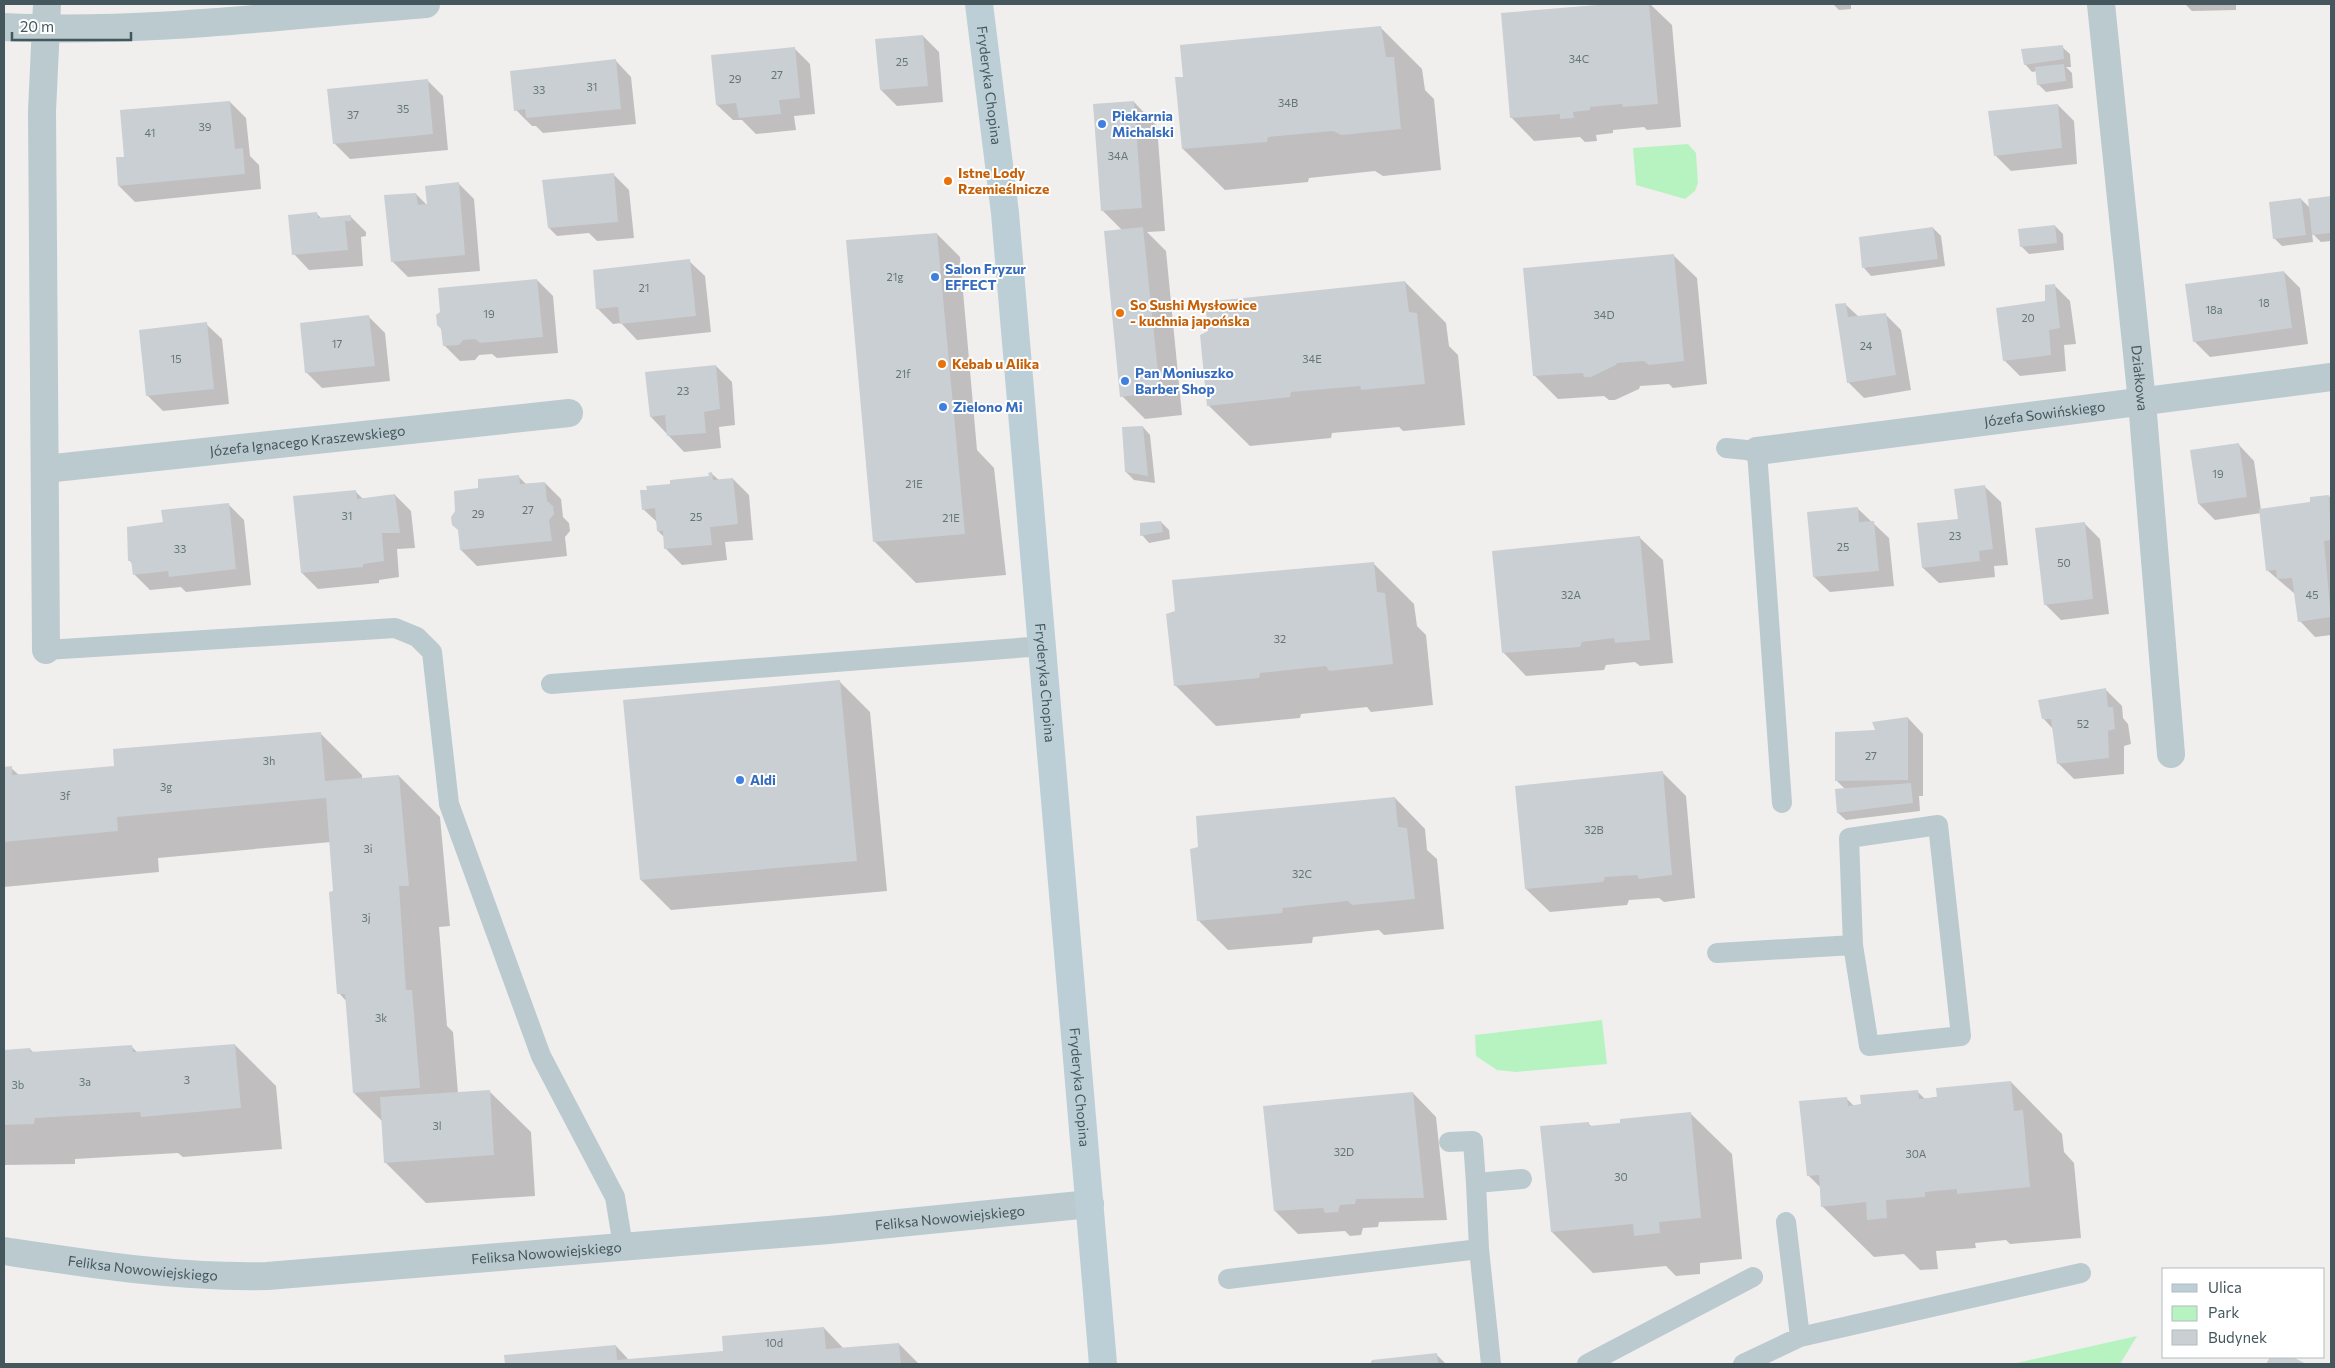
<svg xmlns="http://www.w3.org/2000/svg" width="2335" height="1368" font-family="Commissioner,sans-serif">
  <rect width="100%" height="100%" fill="#f1eeee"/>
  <path fill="#b7f3c1" d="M1688,144L1696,153L1698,183L1695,191L1685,199L1636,185L1633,148Z
    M1602,1020L1607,1064L1516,1072L1497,1070L1476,1056L1475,1035Z
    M2137,1336L2120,1364H2012Z"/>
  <path fill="#0003" d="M1624,4H1650L1672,25L1681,127L1647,130L1644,127L1613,130V133L1596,135L1597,141L1585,142L1580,137L1534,141L1511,117L1502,14Z
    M1833,4H1851V9L1839,10Z
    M2180,4H2236V10L2192,11L2186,5Z
    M1381,28L1422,69L1425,90L1434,99L1441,170L1383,176L1375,171L1309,178L1308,182L1225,190L1183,149L1184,78Z
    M923,36L939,52L943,102L897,106L881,90Z
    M2062,47L2070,54L2071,67H2066L2072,73L2073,88L2046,92L2038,84L2037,71L2032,72L2025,64Z
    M794,48L810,64L815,114L794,116L796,130L756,134L742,120H733L717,105Z
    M616,61L631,77L636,124L543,133L536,126H532L516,110Z
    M427,80L443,96L448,150L350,159L334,143Z
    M230,102L246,118L250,156L259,165L261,189L135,202L119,186L125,158Z
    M1134,102L1157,126L1165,231L1147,232L1166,251L1182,415L1145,419L1122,396V230L1102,210Z
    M2058,105L2074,121L2077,164L2011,171L1995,155Z
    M613,174L629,190L634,238L597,241L589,233L557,236L549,228Z
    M458,183L474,199L480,271L408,277L392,261L416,194L428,206Z
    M2331,197V241L2321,242L2312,233L2313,242L2282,246L2274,238L2301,199L2310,208L2309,200Z
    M317,214L322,219L350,216L366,232V236L361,237L363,266L309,270L294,254Z
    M2055,226L2063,234L2064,250L2029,254L2021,246Z
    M1933,228L1941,236L1945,266L1871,276L1864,268Z
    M937,234L960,257L977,450L994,468L1006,575L916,583L875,542Z
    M1673,255L1697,278L1707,384L1673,388L1669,384L1640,386L1639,389L1615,400H1609L1604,396L1558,399L1534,375Z
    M689,261L705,276L711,332L637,340L621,323L613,324L597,308Z
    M2284,272L2300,288L2308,344L2210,357L2194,341Z
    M537,280L553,296L558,353L497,358L492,354L479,355L475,360L460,361L444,345Z
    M1405,282L1446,323L1449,346L1458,355L1465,425L1403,431L1399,427L1332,433L1331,438L1250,446L1208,405Z
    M2054,285L2070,301L2076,344L2064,345L2066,371L2020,376L2004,360L2047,302Z
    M1845,304L1859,317L1885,314L1901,330L1911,390L1864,398L1848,382Z
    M369,317L385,333L390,381L322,388L306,372Z
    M206,324L222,339L229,404L163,411L147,395Z
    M716,366L732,382L735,425L719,427L721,448L684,452L651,417Z
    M1143,427L1150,435L1155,483L1134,480L1126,472Z
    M2239,445L2254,461L2261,510L2312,503L2329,496L2331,499V635L2315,637L2300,621L2295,594L2267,570L2261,513L2215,520L2199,504Z
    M712,474L719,480L733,479L749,495L753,540L725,542L727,560L682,565L666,549L664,537L658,531V523L643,509L671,485L710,477Z
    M518,476L527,485L545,483L561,499L563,517L569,523L570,531L565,537L567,556L477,566L461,550L480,489Z
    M1985,487L2001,502L2008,565L1994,566L1995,577L1939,583L1923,568Z
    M355,491L363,499L395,495L411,511L415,548L397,549L399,577L379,580V583L318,589L302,573L295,497Z
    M228,504L244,520L251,585L186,592L181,587L150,590L134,574L133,564L129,560L164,524Z
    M1857,508L1889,538L1894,586L1830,592L1814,577Z
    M1161,522L1169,530L1170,539L1149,543L1142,535Z
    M2084,523L2100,539L2109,614L2061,620L2045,604Z
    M1639,537L1663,560L1673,663L1640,666L1635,662L1606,665L1604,670L1526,676L1503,652Z
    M1373,563L1414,604L1417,626L1426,635L1433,705L1371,712L1367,707L1301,714L1300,718L1216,726L1175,685Z
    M840,682L870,712L887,891L671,910L641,880Z
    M2106,690L2122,706L2123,718L2128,724L2131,744L2124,746V774L2074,779L2058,763L2053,729L2043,718Z
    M1908,718L1923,734V796H1919L1920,811L1846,820L1838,813L1845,789L1836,780L1876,731Z
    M321,734L362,775V779L399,776L440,817L450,926L439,927L447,1026L453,1032L458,1093L489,1091L531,1132L535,1196L426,1203L385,1162L382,1121L354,1093L347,1002L339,993L331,842L158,858L159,872L4,887V768H11L19,775L115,767Z
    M1663,773L1686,796L1695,898L1664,902L1659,898L1629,900L1627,905L1550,912L1526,889Z
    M1395,798L1425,829L1427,850L1437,859L1444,929L1384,935L1379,930L1313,937L1312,943L1228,950L1198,920Z
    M235,1045L276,1086L282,1149L183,1157L178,1153L75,1159V1164L4,1165V1051L30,1049L34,1053L132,1047L138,1053Z
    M2011,1082L2062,1134L2064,1152L2074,1163L2081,1238L2010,1244L2006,1240L1975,1243L1976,1248L1936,1251L1938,1269L1920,1270L1904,1254L1874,1257L1822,1206L1821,1188L1808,1175L1846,1098L1854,1106L1918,1092L1925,1099Z
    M1413,1093L1436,1117L1447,1220L1379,1222L1378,1227L1363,1228L1361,1235L1350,1236L1345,1231L1298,1234L1275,1211Z
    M1690,1113L1732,1154L1742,1259L1700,1263V1274L1676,1276L1666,1266L1593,1273L1552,1232L1542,1127L1588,1123L1592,1127L1622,1124Z
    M824,1328L844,1349L899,1344L919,1364H506L505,1356L616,1346L629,1360L725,1352Z
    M1436,1354L1446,1364H1371L1373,1361Z
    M2271,1357H2290L2304,1364H2267Z"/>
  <path fill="#c9cfd3" d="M1609,4H1649L1658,104L1623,107L1622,104L1590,107V110L1573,112L1574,118L1560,119V114L1510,118L1501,13Z
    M1381,26L1386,57H1394L1401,129L1341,135L1333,131L1268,137L1267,142L1182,149L1175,77H1183L1180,45Z
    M923,35L928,86L880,90L875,39Z
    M2063,45L2064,59L2024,65L2021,49Z
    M795,47L800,98L779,100L781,114L739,118L736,103L716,105L711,55Z
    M616,59L621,109L526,118L525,109L514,111L510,71Z
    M2064,64L2066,81L2037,85L2035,67Z
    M428,79L433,134L333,144L327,89Z
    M230,101L235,149L243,148L245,174L118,186L116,157H124L120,110Z
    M1134,101L1142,208L1101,211L1093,104Z
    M2058,104L2062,148L1994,156L1988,111Z
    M614,173L618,222L548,228L542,180Z
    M459,182L465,255L391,262L384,195L416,193L418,205L427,204L425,186Z
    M2331,196V233L2312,235L2308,199Z
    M2301,198L2306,235L2273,239L2269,202Z
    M317,212L318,218L351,215V221H345L348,250L292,255L288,215Z
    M2055,225L2057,243L2020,247L2018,229Z
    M1143,227L1160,392L1120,397L1104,231Z
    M1933,227L1938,259L1862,268L1859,237Z
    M937,233L965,534L873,542L846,240Z
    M1674,254L1684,361L1649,365L1644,361L1617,363L1616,365L1591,377H1584L1583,373L1533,376L1523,268Z
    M690,259L696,316L620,324L618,307L596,309L593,270Z
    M2284,271L2292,328L2193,342L2185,284Z
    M537,279L543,337L480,343L475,339L463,340L459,345L443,346L441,329L437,325L436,315L440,312L438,288Z
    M1405,281L1409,312L1417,313L1425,384L1361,390L1360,386L1291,392L1290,397L1207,406L1200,335L1208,331L1205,302Z
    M2055,284L2060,328L2049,330L2051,355L2003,361L1996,308L2045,301V285Z
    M1846,303L1848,317L1886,313L1896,375L1847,383L1835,304Z
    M369,315L375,366L305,373L300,323Z
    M207,322L214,389L146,396L139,330Z
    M716,365L720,409L704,412L706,433L667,436L665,415L650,417L645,372Z
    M1143,426L1148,476L1125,472L1122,427Z
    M2239,443L2247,497L2198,504L2190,450Z
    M712,472L713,480L733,478L738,524L710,527L712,545L664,549L663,531H657L655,508L642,510L640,490H647L646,486L670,484V480L709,476L708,473Z
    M519,475L520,484L545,482L547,501L553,506L554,514L549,520L552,541L460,550L458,530L452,525L451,517L455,511L454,491L478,488V479Z
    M1985,485L1993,549L1979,551L1980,561L1922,568L1917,523L1958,519L1954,489Z
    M356,490L357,499L395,494L400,533H382L384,561L363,564V567L301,573L293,496Z
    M2329,495L2331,540L2324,541L2331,617L2298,622L2292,578L2277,579L2276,570L2266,571L2259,509L2310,502V497Z
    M229,503L236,569L169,577L168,571L133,575L131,560L128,561L127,527L163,522L161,510Z
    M1858,507L1859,522L1874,521L1879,571L1813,577L1807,512Z
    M1161,521L1163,532L1140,536V523Z
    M2085,522L2093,599L2044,605L2035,528Z
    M1640,536L1650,640L1615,643L1614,638L1582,642L1580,647L1502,653L1492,551Z
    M1374,562L1377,592L1385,593L1393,664L1329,671L1326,666L1260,673L1259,678L1174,686L1166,614L1175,611L1172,580Z
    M840,680L857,861L640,880L623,700Z
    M2106,688L2108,707H2113L2115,729L2108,731L2109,758L2057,764L2051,719H2042L2038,700Z
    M1908,717V780L1835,781V732L1875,730L1872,722Z
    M321,732L325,781L399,775L409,886H399L406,990H412L420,1088L353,1093L345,994H337L329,892L333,891L326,798L117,817L118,831L4,842V767L12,766V775L114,766L113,749Z
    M1663,771L1672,875L1639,879L1637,875L1605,877L1603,882L1525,889L1515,786Z
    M1911,783L1913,803L1837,813L1835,789Z
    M1395,797L1398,827L1407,828L1415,899L1352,905L1348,901L1283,908L1282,913L1197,921L1190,849L1198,847L1196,816Z
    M235,1044L241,1108L141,1117L140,1112L35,1118L34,1124L4,1125V1050L30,1048L31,1052L132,1045L133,1052Z
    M2011,1081L2014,1111L2023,1110L2030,1187L1957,1194V1189L1925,1192V1197L1886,1200L1887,1218L1867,1220L1866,1202L1821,1207L1819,1175L1807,1176L1799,1101L1847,1097L1848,1106L1861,1104L1860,1095L1918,1090L1919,1099L1937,1097L1936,1088Z
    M490,1090L494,1155L384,1163L380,1097Z
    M1413,1092L1424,1198L1356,1199L1355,1204L1340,1205L1338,1212L1325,1213L1323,1208L1274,1211L1263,1106Z
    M1691,1112L1701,1218L1659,1222L1660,1233L1634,1236L1633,1224L1551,1232L1540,1126L1589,1122V1126L1620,1123V1119Z
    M824,1327L826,1349L899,1343L901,1364H505L504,1355L616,1345L617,1360L723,1351L722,1336Z
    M1437,1353L1438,1364H1370L1372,1360Z
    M2270,1357H2293L2306,1364H2266Z"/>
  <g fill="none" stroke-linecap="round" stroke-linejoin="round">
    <path stroke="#bacacf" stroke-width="20" d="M1726,448L1757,451L1782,803
      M46,650L395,628L417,637L432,652L449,804L541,1056L615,1197L623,1246
      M551,684L1043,646
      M1717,953L1853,945L1849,838L1938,825L1961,1036L1869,1046L1853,945
      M1449,1142L1473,1141L1476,1183
      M1786,1222L1800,1337
      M1479,1249L1476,1183L1522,1179
      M1228,1279L1479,1249L1491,1364
      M1587,1364L1753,1277
      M1743,1364L1800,1337L2081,1273"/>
    <g stroke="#bacacf" stroke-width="28">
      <path id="s1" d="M2101,4L2142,402L2171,754"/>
      <path d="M4,27C144,34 286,15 426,4"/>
      <path id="s2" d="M1757,451L2331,377"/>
      <path id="s3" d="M45,469L569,413"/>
      <path d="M46,650L42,111L47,4"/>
      <path id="s4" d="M4,1251C90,1264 179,1278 267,1276L829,1230L1090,1204"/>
    </g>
    <path stroke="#bccfd7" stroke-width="28" id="s5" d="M979,4L1005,213L1103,1364"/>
  </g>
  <g fill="#3f7fe0" stroke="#fff" stroke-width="2">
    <circle cx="1102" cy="124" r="5"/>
    <circle cx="935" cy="277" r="5"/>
    <circle cx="1125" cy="381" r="5"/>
    <circle cx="943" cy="407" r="5"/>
    <circle cx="740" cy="780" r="5"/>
  </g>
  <g fill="#e8710a" stroke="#fff" stroke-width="2">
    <circle cx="948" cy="181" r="5"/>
    <circle cx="1120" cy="313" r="5"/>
    <circle cx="942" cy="364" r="5"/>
  </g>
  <g text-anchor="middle" stroke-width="4" stroke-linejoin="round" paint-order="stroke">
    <g font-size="11" fill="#65757a">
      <text x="1579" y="63">34C</text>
      <text x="902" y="66">25</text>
      <text x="777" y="79">27</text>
      <text x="735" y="83">29</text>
      <text x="592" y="91">31</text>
      <text x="539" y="94">33</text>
      <text x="1288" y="107">34B</text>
      <text x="403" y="113">35</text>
      <text x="353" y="119">37</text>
      <text x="205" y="131">39</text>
      <text x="150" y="137">41</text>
      <text x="1118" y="160">34A</text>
      <text x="895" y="281">21g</text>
      <text x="644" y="292">21</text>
      <text x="2264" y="307">18</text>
      <text x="2214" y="314">18a</text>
      <text x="489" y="318">19</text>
      <text x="1604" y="319">34D</text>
      <text x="2028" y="322">20</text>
      <text x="337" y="348">17</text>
      <text x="1866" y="350">24</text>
      <text x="176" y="363">15</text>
      <text x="1312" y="363">34E</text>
      <text x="903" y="378">21f</text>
      <text x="683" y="395">23</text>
      <text x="2218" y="478">19</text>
      <text x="914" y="488">21E</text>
      <text x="528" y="514">27</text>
      <text x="478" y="518">29</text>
      <text x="347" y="520">31</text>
      <text x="696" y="521">25</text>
      <text x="951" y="522">21E</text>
      <text x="1955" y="540">23</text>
      <text x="1843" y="551">25</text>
      <text x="180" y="553">33</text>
      <text x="2064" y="567">50</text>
      <text x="1571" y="599">32A</text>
      <text x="2312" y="599">45</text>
      <text x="1280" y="643">32</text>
      <text x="2083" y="728">52</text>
      <text x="1871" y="760">27</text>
      <text x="269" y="765">3h</text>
      <text x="166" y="791">3g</text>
      <text x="65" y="800">3f</text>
      <text x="1594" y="834">32B</text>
      <text x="368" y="853">3i</text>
      <text x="1302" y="878">32C</text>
      <text x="366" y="922">3j</text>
      <text x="381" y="1022">3k</text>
      <text x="187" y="1084">3</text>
      <text x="85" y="1086">3a</text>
      <text x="18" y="1089">3b</text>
      <text x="437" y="1130">3l</text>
      <text x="1344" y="1156">32D</text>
      <text x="1916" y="1158">30A</text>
      <text x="1621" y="1181">30</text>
      <text x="774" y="1347">10d</text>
    </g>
    <g font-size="14" fill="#44575d" stroke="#fff">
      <text dy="5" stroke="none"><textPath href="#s5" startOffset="82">Fryderyka Chopina</textPath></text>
      <text dy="5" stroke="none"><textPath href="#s1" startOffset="376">Działkowa</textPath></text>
      <text dy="5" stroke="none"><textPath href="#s2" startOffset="290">Józefa Sowińskiego</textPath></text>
      <text dy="5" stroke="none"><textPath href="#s3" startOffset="264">Józefa Ignacego Kraszewskiego</textPath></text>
      <text dy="5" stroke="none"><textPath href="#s5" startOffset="682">Fryderyka Chopina</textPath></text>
      <text dy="5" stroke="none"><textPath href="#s5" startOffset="1088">Fryderyka Chopina</textPath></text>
      <text dy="5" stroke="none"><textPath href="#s4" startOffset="950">Feliksa Nowowiejskiego</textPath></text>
      <text dy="5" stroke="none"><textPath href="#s4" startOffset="545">Feliksa Nowowiejskiego</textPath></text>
      <text dy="5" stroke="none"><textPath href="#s4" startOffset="140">Feliksa Nowowiejskiego</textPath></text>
    </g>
    <g font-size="14" font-weight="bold" fill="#366cbe" stroke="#fff" text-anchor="start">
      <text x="1112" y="121">Piekarnia<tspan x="1112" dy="16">Michalski</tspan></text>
      <text x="945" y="274">Salon Fryzur<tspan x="945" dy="16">EFFECT</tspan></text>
      <text x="1135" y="378">Pan Moniuszko<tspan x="1135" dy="16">Barber Shop</tspan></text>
      <text x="953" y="412">Zielono Mi</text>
      <text x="750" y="785">Aldi</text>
    </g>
    <g font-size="14" font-weight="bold" fill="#c56008" stroke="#fff" text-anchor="start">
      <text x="958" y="178">Istne Lody<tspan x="958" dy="16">Rzemieślnicze</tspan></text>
      <text x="1130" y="310">So Sushi Mysłowice<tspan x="1130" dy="16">- kuchnia japońska</tspan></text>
      <text x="952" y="369">Kebab u Alika</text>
    </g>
  </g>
  <rect width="2335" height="1368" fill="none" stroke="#44575d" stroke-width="10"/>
  <rect x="2162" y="1268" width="162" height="90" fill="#ffffff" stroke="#b4bcbe"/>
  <rect x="2172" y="1284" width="25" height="8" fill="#bccfd7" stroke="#b4bcbe"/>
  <text x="2208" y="1293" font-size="15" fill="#44575d">Ulica</text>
  <rect x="2172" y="1306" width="25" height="15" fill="#b7f3c1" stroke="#b4bcbe"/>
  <text x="2208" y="1318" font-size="15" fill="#44575d">Park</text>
  <rect x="2172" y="1330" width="25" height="15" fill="#c9cfd3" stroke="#b4bcbe"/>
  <text x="2208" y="1343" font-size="15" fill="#44575d">Budynek</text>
  <path d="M12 32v8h119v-8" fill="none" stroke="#44575d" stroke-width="2.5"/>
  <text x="20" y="32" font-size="15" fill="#44575d" stroke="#ffffff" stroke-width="4" paint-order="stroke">20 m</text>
</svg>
